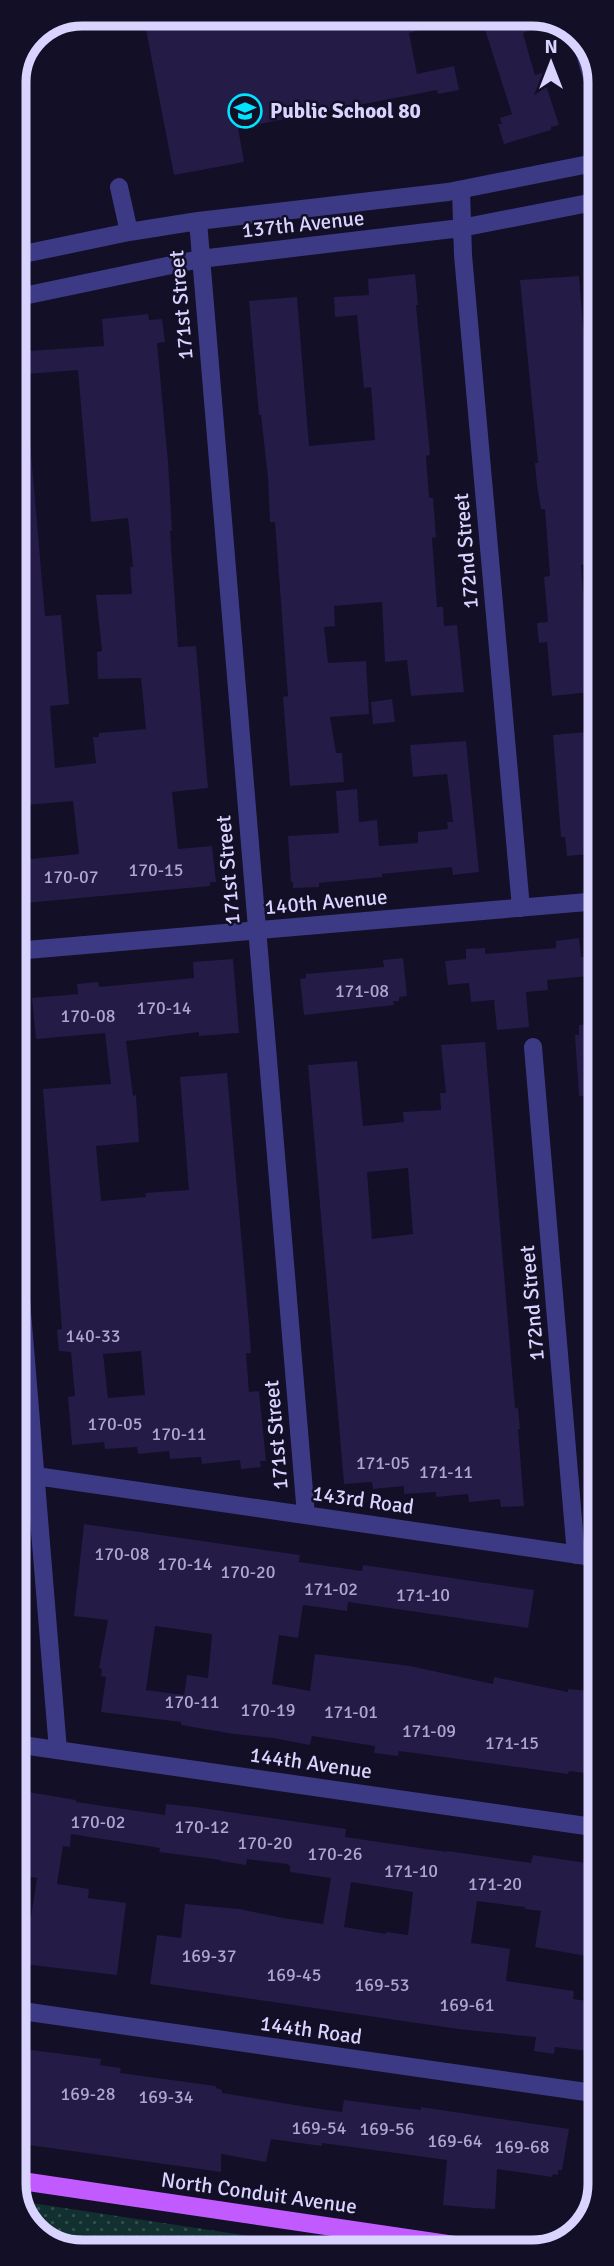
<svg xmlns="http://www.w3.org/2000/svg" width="614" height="2266" font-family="Signika,sans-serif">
  <defs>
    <pattern id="grass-dots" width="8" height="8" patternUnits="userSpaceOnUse" patternTransform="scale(1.75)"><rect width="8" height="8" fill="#12302f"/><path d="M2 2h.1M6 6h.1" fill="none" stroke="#344d4e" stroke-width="1.8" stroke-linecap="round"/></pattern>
    <pattern id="forest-firs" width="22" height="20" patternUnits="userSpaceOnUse" patternTransform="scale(1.75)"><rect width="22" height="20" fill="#12302f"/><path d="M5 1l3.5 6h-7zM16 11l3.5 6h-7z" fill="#344d4e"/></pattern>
  </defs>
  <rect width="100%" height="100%" fill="#130f26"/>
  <path fill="url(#grass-dots)" d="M18,2201L348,2251H74L37,2235Z"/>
  <path fill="url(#forest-firs)" d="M204,2241L268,2251H120L118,2248Z"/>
  <path fill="#241b47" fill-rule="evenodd" d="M143,14H215L217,23L261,14H453L454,20L409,33L417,74L454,66L459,90L438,94L437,90L238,128L244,162L174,175Z
    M502,14L526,15L531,30L523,33L529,55L535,75L542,73L559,125L551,127V130L504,144L498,124H502L500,118L512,114L482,20Z
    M415,274L418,305H416L430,455L426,456L429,498H433L436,537L432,538L437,607H443L444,626L457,625L464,692L411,696L407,660L385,662L382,602L334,606L335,626L324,627L328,663L366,661L369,714L330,717L336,753H342L344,782L290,786L283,697L288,696L275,522H270L268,478L261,415H259L249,301L297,297L309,446L375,440L371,387L364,388L357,315L335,317L334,297L369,295L368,279Z
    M579,276L594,458H598L599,469V563L581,565L585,619H589L590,639H588L592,692L552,696L547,642L539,643L537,623L548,622L544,577L550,576L545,509H541L537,485L535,463H538L520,280Z
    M148,314L149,320L162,319L165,342L157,343L168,462L172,531H170L178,647L196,646L208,788L172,792L178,849L212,846L216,882H210V886L25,903L21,860L79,854L73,801L14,806V419L28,418L45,616L61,615L69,704L50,706L55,768L96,763L93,737H99V733L146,729L141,678L98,679L97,652L102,651L96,595L132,594L130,567H133L128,518L91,522L78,370L14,375V352L104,346L102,319Z
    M392,699L395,722L373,724L371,702Z
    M599,731V853L567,856L565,837H561L553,735Z
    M466,741L479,872L453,875L452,867L382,874V877L319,883V887L293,888V882H291L288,836L339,833L336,791L357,789L359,822L377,820L379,846L418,843V832L448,829L447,822H453L447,774L413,777L410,745Z
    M579,938L581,957L599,956V975L547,980L548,990L526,992L529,1027L497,1030L494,1000L471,1002L469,983L448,985L445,961L466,959V949L485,948V954L556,948V941Z
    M403,958L407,996L399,997V1001H393L394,1005L304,1015L300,979L306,978V974L384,967L383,960Z
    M233,959L239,1033L199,1036V1032L126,1041L133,1096L136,1095L139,1142L96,1146L101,1201L146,1197L145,1193L189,1190L180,1077L227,1073L249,1325L251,1353H246L249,1392L259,1391L266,1461H260L261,1467L241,1469L240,1460L202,1464L201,1457L170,1459L169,1451L138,1454L137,1447L105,1449L104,1442L72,1445L68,1397L75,1396L71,1352L59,1351L57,1330L62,1329L43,1089L111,1084L105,1033L36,1039L32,998L78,994L77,984L98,982L99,987L194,978L193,962ZM141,1351L145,1395L108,1398L103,1354Z
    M599,1023V1095L579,1096L575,1035H579V1025Z
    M485,1042L515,1408H518L520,1429H518L524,1506L501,1507L500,1499L469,1502L468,1494L436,1497V1492L404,1494V1486L373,1489L372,1482L344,1484L308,1065L357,1061L363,1126L404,1122L403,1112L441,1110L440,1093H446L441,1045ZM408,1168L413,1234L372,1239L367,1172Z
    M84,1524L300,1555L299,1562L362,1571L363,1565L534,1590L528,1628L348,1602L347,1611L303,1605L298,1638L279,1635L272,1684L310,1691L315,1654L410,1666L493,1684L494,1677L568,1692V1689L589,1691L585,1726L600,1728V1775L569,1771L568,1774L399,1751L398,1756L374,1753L375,1746L312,1736L310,1745L273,1738L234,1734L181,1725V1722L101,1712L106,1677L101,1676L102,1669L99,1668L108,1620L74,1616ZM155,1626L212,1634L208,1678L187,1675L184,1695L146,1690Z
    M22,1791L76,1800V1802L165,1815L166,1804L195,1807L346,1829L345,1837L447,1852V1851L531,1863L533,1855L600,1865V1886L591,1885L584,1934L600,1937L598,1958L535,1947L541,1911L525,1909V1907L477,1901L471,1943L510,1949L506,1981L574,1991L573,1999L594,2002L590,2051L555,2047L554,2054L534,2051L536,2037L458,2029L150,1984L157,1935L181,1938L185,1904L239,1909L283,1918L323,1924L331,1878L290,1872V1866L287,1864L247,1859L246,1865L220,1861L221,1860L159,1852L160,1848L71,1834L70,1847L63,1846L57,1884L89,1889L88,1898L126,1903L117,1975L15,1963V1915L31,1917L37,1878L25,1876L30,1841L15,1839ZM351,1882L413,1892L408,1935L386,1932V1934L344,1927Z
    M24,2049L101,2059L100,2065L121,2068L120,2073L216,2086V2088L222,2090V2093L307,2107L342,2112L344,2100L421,2110V2107L569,2129L562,2170H558V2175L553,2174L552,2177L497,2169L495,2209L475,2208L443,2205L447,2160L322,2143V2146L271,2139L266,2162L221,2154V2172L22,2144L29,2092L20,2091Z"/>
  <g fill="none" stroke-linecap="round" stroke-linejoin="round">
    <path stroke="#3d3a85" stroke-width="18" d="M581,39L599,102
      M119,187L129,232
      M461,190L463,255L521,908
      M198,221L306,1515
      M14,256L129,232L198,221L448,192L599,162
      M14,298L200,259L461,228L599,201
      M15,951L599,901
      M533,1047L576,1555
      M15,1227L58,1750
      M36,1476L600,1558
      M15,1744L600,1828
      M15,2010L600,2094"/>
    <path stroke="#c25bff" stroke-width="18" d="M15,2180L495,2251"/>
  </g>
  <defs>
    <symbol id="school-ring" viewBox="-11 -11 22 22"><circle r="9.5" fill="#130f26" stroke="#00e5ff" stroke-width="1.5"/><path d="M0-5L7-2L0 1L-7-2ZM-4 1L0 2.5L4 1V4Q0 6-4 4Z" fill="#00e5ff"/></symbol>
  </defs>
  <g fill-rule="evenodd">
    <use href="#school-ring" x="226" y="92" width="38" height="38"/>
  </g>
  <g text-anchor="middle" stroke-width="5" stroke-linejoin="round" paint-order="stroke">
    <g font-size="18" fill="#aca6d1">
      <text x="156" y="876">170-15</text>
      <text x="71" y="883">170-07</text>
      <text x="362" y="997">171-08</text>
      <text x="164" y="1014">170-14</text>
      <text x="88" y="1022">170-08</text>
      <text x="93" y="1342">140-33</text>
      <text x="115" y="1430">170-05</text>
      <text x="179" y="1440">170-11</text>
      <text x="383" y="1469">171-05</text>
      <text x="446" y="1478">171-11</text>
      <text x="122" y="1560">170-08</text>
      <text x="185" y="1570">170-14</text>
      <text x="248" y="1578">170-20</text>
      <text x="331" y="1595">171-02</text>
      <text x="423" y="1601">171-10</text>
      <text x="192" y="1708">170-11</text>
      <text x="268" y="1716">170-19</text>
      <text x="351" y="1718">171-01</text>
      <text x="429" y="1737">171-09</text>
      <text x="512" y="1749">171-15</text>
      <text x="98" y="1828">170-02</text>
      <text x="202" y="1833">170-12</text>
      <text x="265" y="1849">170-20</text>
      <text x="335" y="1860">170-26</text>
      <text x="411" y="1877">171-10</text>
      <text x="495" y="1890">171-20</text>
      <text x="209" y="1962">169-37</text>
      <text x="294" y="1981">169-45</text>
      <text x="382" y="1991">169-53</text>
      <text x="467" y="2011">169-61</text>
      <text x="88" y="2100">169-28</text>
      <text x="166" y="2103">169-34</text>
      <text x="319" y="2134">169-54</text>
      <text x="387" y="2135">169-56</text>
      <text x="455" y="2147">169-64</text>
      <text x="522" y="2153">169-68</text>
    </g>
    <g font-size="21" font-weight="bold" fill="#d9d4ff" stroke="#130f26" text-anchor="start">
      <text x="270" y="118">Public School 80</text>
    </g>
    <g font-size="21" fill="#d9d4ff" stroke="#130f26">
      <text transform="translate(303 224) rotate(-6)" y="7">137th Avenue</text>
      <text transform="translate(181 305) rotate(-95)" y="7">171st Street</text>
      <text transform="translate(466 551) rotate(-95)" y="7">172nd Street</text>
      <text transform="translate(228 870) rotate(-95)" y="7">171st Street</text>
      <text transform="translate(326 902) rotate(-5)" y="7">140th Avenue</text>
      <text transform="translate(532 1303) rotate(-95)" y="7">172nd Street</text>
      <text transform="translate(276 1435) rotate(-95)" y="7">171st Street</text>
      <text transform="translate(363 1500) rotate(8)" y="7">143rd Road</text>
      <text transform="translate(311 1763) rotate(8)" y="7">144th Avenue</text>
      <text transform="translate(311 2030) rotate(8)" y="7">144th Road</text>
      <text transform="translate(259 2193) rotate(8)" y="7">North Conduit Avenue</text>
    </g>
  </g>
  <path d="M0 0H614V2266H0ZM82 26H532A56 56 0 0 1 588 82V2184A56 56 0 0 1 532 2240H82A56 56 0 0 1 26 2184V82A56 56 0 0 1 82 26Z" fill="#130f26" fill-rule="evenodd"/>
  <path fill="none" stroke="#d9d4ff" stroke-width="9" d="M82 26H532A56 56 0 0 1 588 82V2184A56 56 0 0 1 532 2240H82A56 56 0 0 1 26 2184V82A56 56 0 0 1 82 26Z"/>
  <g transform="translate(551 63)" stroke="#130f26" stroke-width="5" paint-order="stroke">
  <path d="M0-5L12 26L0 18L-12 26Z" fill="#d9d4ff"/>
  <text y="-10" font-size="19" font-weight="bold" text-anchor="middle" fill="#d9d4ff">N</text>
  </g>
</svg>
